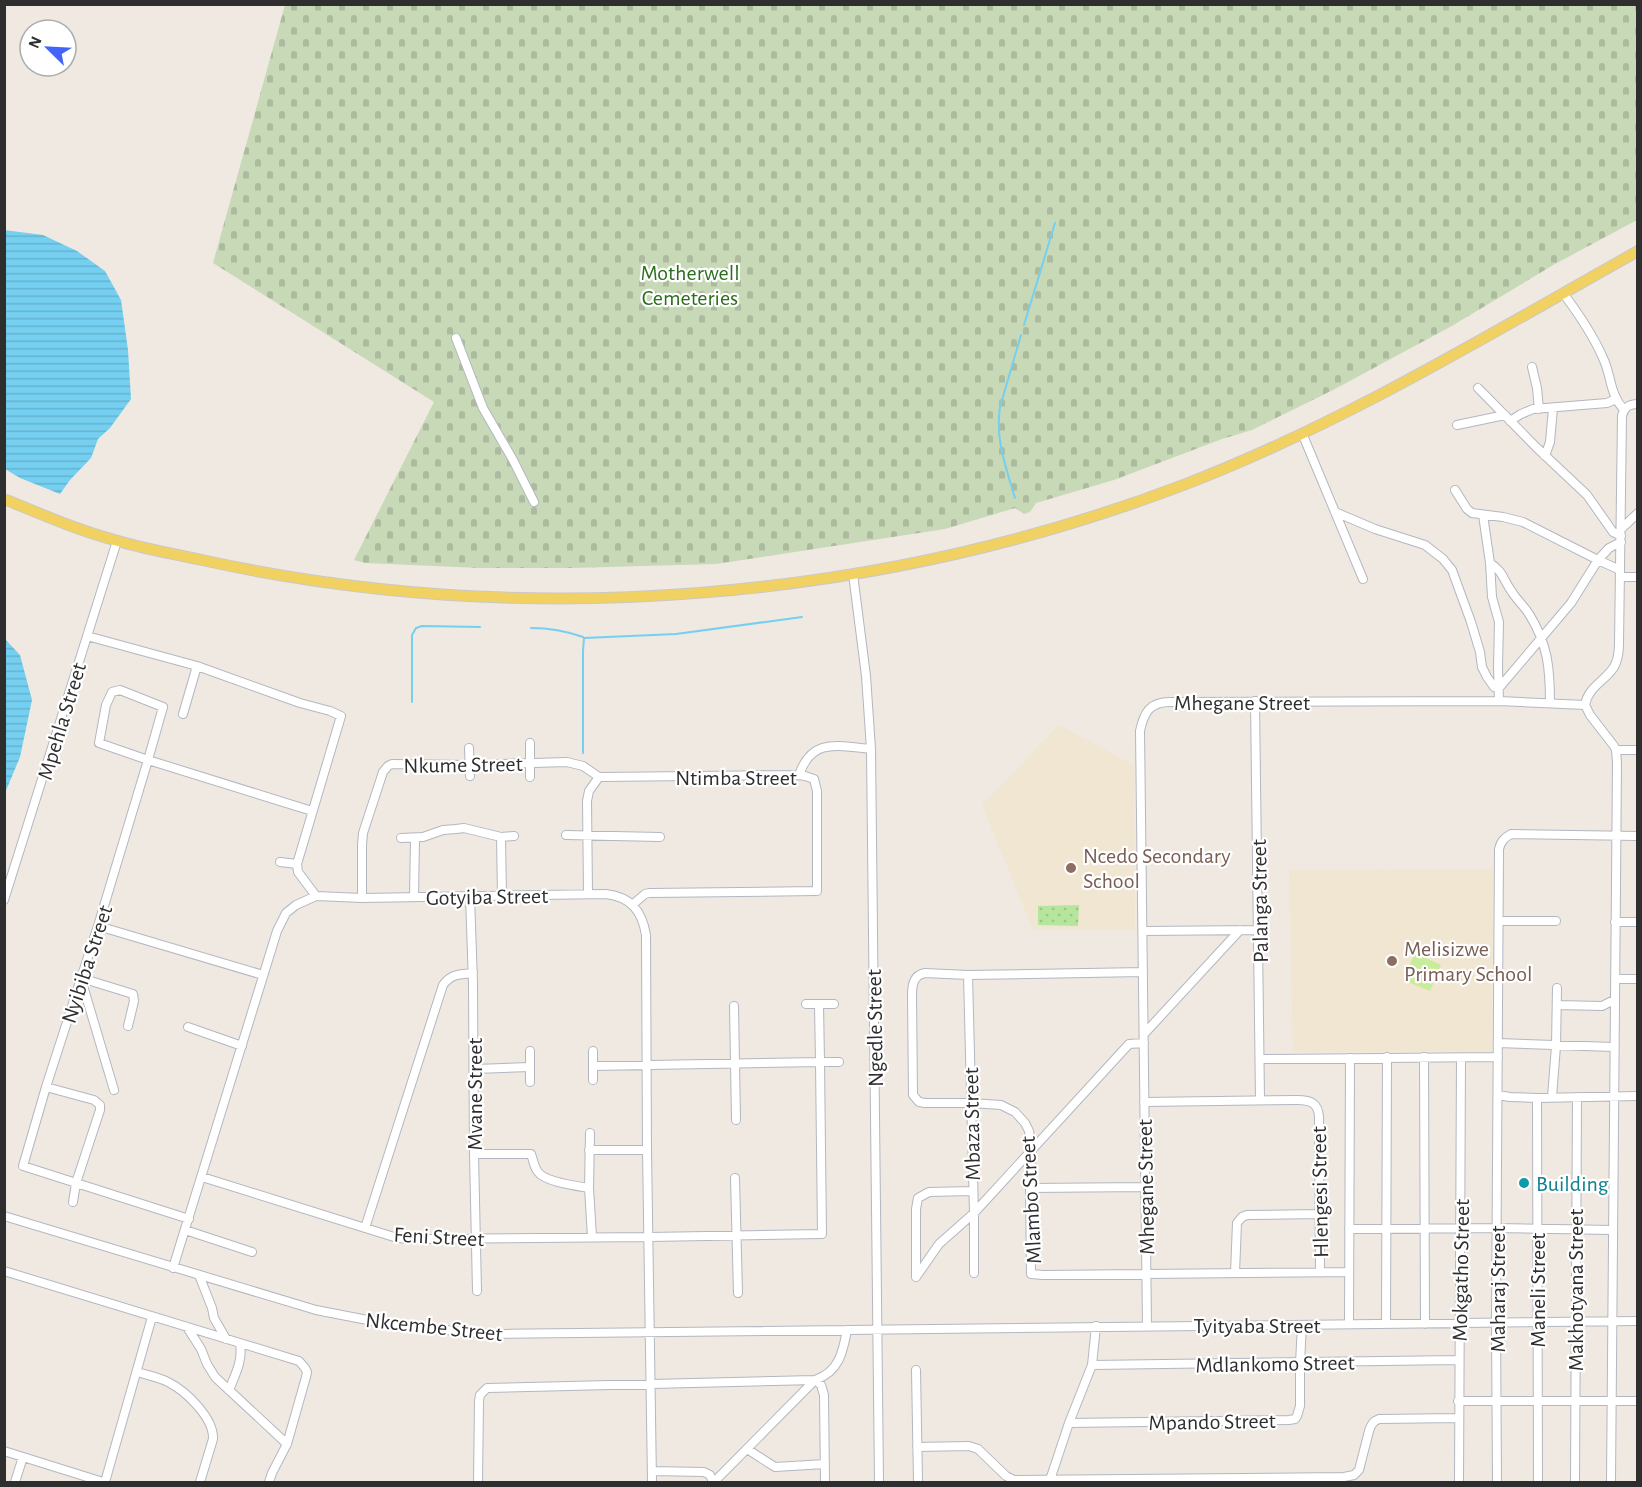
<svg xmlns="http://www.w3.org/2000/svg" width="1642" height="1487" font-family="'Alegreya Sans',sans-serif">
  <defs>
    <pattern id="grass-dots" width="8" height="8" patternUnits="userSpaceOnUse" patternTransform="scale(1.5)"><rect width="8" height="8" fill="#b6e59e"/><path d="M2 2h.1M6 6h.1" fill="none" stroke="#9dc588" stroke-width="1.8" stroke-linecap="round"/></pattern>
    <pattern id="cemetery-stones" width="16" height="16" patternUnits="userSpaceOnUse" patternTransform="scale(1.5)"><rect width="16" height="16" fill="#c8d9b8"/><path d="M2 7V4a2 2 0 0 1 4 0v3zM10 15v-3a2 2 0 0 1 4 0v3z" fill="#acbb9e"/></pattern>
    <pattern id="water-rules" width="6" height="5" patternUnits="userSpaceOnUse" patternTransform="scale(1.5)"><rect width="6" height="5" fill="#75cff0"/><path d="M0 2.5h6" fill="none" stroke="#66b2ce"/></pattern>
  </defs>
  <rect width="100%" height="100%" fill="#efe9e1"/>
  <path fill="#f0e6d1" d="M1059,725L1134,765L1135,930H1033L982,805Z
    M1493,869L1492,1051L1293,1052L1289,870Z"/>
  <path fill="url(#grass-dots)" d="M1079,905L1078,926L1038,925V906Z"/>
  <path fill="url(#cemetery-stones)" d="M285,5H1637V220L1555,264L1450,327L1333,390L1252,430L1222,439L1114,480L1036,503L1030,512L1024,514L1015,508L945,529L716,564L572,568H479L365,563L354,560L434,402L213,263Z"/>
  <path fill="#c9ec9a" d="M1415,953L1441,965L1430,991L1403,980Z"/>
  <path fill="url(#water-rules)" d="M4,230L43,235L77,251L105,271L121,300L128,350L131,399L110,428L98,439L91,458L70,480L60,494L20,478L5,469Z
    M5,639L20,655L32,700L20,757L5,793Z"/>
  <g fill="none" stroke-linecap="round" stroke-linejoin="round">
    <path stroke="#75cff0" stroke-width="2" d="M1024,325L1055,223
      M1015,498C1006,467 995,440 1000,407L1021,335
      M531,628C550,628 566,631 583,637
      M412,702V635L416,628L422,626L480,627
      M583,753V651L584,638L676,634L802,617"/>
    <defs>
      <path id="minor" d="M1563,293C1578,313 1593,335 1603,358C1612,377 1609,393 1624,410
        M456,338L483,408L513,460L534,502
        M1532,367L1537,388L1539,409
        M1478,388L1536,447L1587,495L1613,532L1621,536
        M1510,421L1521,414L1533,409L1607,403L1616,399
        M1457,425L1505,415
        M1302,433L1363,579
        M1545,456L1550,442L1553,408
        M1455,490L1467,509L1472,513L1503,517L1523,522L1598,560L1620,570
        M1335,512L1375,529L1425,545L1443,559L1452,570L1471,622L1480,652L1482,667L1487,677L1494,687L1499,688L1571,603L1598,560L1609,548L1621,542
        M1483,515L1490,563L1492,597L1499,622L1498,667L1499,701
        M1621,529L1638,513
        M1490,563C1504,572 1503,580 1512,592C1517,600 1524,606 1529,614C1548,644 1550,669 1550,703
        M853,574L866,676L871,749L879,1482
        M1620,577H1638
        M87,636L197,666L300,703L330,711L341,716L297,864L298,872L316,896
        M120,690L163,707L148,760L99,743L106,705L112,692Z
        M1255,701L1260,1100
        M1585,705C1588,687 1605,681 1614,667C1618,660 1619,652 1619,644L1622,416C1624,408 1628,404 1638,404
        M183,714L197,666
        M469,748L470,776
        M1616,750H1638
        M799,775C812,737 838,746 871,749
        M530,777V743
        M566,835L660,837
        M501,837L502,896
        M401,838L423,837L443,830L456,829L464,828L501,837L514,836
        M280,862L297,864
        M588,894L587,801L589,791L599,777
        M470,896L473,983L474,1154L477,1291
        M414,897L415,839
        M362,898V845L363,833L383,772L388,766L392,764L469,765L567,762L583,766L599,777L799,775L805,776L814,779L817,791V891L649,893L645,894L632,905
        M4,900L117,541
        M1499,921H1556
        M1615,922H1638
        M98,926L263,975
        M1143,931L1259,930
        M1143,972L968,975L925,973C914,975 912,984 912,995L913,1095L919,1102L925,1103H971L1001,1105L1015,1112L1025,1123L1029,1131L1032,1150L1030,1188L1031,1274L1043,1275L1349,1272
        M968,975L974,1213V1273
        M81,978L133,994L134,1001L128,1026
        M81,979L114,1090
        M1615,979H1638
        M806,1004H834
        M819,1004L820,1062H839
        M1557,1005L1602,1006L1614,1000
        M734,1006L736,1120
        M188,1027L242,1046
        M1144,1034L1240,930
        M1498,1043L1614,1047
        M530,1051V1082
        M593,1051V1080
        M1424,1057L1425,1324
        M1260,1059L1498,1057
        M475,1069L530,1067
        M46,1087L94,1100L100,1105V1110L76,1183L73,1202
        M1498,1095L1510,1097L1537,1098L1638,1096
        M1552,1097L1556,1046L1557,988
        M1537,1098L1538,1482
        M1144,1102L1297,1100C1311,1100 1318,1103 1319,1117L1320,1273
        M590,1133L589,1188L592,1237
        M589,1150H647
        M474,1154H531C533,1159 534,1167 538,1172C545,1182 577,1186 589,1188
        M202,1177L394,1237L406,1239L649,1237L822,1234L820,1062L593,1066
        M735,1178L738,1293
        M1030,1188L1146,1187
        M4,1216L316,1310L388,1324L434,1329L490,1334L1638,1321
        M189,1219L23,1166L46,1087L98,926L148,760L312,811
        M365,1228L443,985C451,974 460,974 473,973
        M1349,1229L1497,1228L1612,1230
        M185,1230L252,1252
        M173,1268L277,931L286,913L296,905L316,896L362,898L606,894C631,897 642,911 646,935L647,1150L652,1482
        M4,1271L299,1361L305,1368L307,1372L306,1377L287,1444L272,1473L269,1482
        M1235,1273L1237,1223L1242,1217L1247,1215L1320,1214
        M199,1275L212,1308L214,1318L226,1339
        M916,1277L939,1244L974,1213L1129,1044L1144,1043
        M916,1277V1209L918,1198L929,1192L973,1191
        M1349,1324L1350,1058
        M1386,1324L1387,1057
        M1147,1326L1140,731C1144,712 1150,702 1170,702L1499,701L1585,705L1590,715L1614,746L1616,750L1617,763L1611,1482
        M187,1327L201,1349L207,1364L215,1377L287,1444
        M1092,1365L1458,1360
        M916,1370L918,1482
        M137,1372C147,1375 158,1377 168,1382C186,1391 214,1418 213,1439L200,1482
        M229,1390C235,1375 243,1361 240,1344
        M1458,1401H1638
        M1069,1423L1289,1420L1295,1419L1297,1416L1300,1406V1363L1302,1325
        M917,1447L969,1446L978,1449L1006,1476L1014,1480L1344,1477L1354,1475L1359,1470L1369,1431C1371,1425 1373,1421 1379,1419L1458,1418
        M747,1449L775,1467L825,1464
        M4,1451L103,1482
        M652,1471L704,1472L710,1475L713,1482
        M1050,1480L1069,1423L1092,1365L1096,1326
        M15,1482L23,1457
        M105,1482L152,1317
        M478,1482L479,1401L480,1395L487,1388L815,1380L821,1385L824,1395L825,1482
        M714,1482L815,1380C839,1372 843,1352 847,1330
        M1459,1482L1461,1058
        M1497,1482L1496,1324L1499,849C1501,841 1504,838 1511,834L1638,836
        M1575,1482L1577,1097"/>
      <path id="major" d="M4,499C41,514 79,531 118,541C145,549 174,554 202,560C525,631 877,602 1186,484C1344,423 1490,334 1638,251"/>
    </defs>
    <use href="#minor" stroke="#b4b7c1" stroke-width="10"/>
    <use href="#major" stroke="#c9c9c9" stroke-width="12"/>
    <use href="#minor" stroke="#fff" stroke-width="8"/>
    <use href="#major" stroke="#f2d163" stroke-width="10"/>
  </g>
  <g fill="#8d6e63" stroke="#fff" stroke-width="2">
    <circle cx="1071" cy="868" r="6"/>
    <circle cx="1392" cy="961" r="6"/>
  </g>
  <circle fill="#0f9aa8" stroke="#fff" stroke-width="2" cx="1524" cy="1183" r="6"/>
  <g text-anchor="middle" stroke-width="4.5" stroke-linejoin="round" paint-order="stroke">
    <g font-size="22" fill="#2c6e1b" stroke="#fff">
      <text x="690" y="280">Motherwell<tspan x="690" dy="25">Cemeteries</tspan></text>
    </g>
    <g font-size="22" fill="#2e2e2e" stroke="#fff">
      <text x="1242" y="710">Mhegane Street</text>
      <text transform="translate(61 721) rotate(-73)" y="8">Mpehla Street</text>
      <text transform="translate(463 764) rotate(-1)" y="8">Nkume Street</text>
      <text x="736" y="785">Ntimba Street</text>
      <text transform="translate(487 896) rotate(-1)" y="8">Gotyiba Street</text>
      <text transform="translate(1259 901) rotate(-91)" y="8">Palanga Street</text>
      <text transform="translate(86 964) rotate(-72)" y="8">Nyibiba Street</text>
      <text transform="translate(874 1028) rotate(-91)" y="8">Ngedle Street</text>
      <text transform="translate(474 1094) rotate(-90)" y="8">Mvane Street</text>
      <text transform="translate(971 1124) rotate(-91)" y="8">Mbaza Street</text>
      <text transform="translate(1145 1187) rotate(-91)" y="8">Mhegane Street</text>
      <text transform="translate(1319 1192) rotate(-91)" y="8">Hlengesi Street</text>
      <text transform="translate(1030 1200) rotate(-93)" y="8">Mlambo Street</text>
      <text transform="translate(439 1236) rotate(3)" y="8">Feni Street</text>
      <text transform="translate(1460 1270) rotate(-89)" y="8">Mokgatho Street</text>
      <text transform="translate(1497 1289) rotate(-90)" y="8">Maharaj Street</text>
      <text transform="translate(1537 1290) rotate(-90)" y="8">Maneli Street</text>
      <text transform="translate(1575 1290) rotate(-90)" y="8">Makhotyana Street</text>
      <text x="1257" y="1333">Tyityaba Street</text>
      <text transform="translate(434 1326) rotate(6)" y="8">Nkcembe Street</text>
      <text transform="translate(1275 1363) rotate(-1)" y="8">Mdlankomo Street</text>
      <text transform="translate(1212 1421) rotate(-1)" y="8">Mpando Street</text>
    </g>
    <g font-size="22" fill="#785e54" stroke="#fff" text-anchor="start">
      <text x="1083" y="863">Ncedo Secondary<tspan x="1083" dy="25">School</tspan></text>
      <text x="1404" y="956">Melisizwe<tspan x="1404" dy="25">Primary School</tspan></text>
    </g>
    <g font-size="22" fill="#0d838f" stroke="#fff" text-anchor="start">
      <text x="1536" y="1191">Building</text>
    </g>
  </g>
  <rect width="1642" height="1487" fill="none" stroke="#2e2e2e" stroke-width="12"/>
  <g transform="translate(48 48) rotate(294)"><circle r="28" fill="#ffffff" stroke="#ababab" stroke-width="1.5"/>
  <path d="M0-4.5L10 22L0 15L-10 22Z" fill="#4264fb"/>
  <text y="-9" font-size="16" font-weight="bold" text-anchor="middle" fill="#2e2e2e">N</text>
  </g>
</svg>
